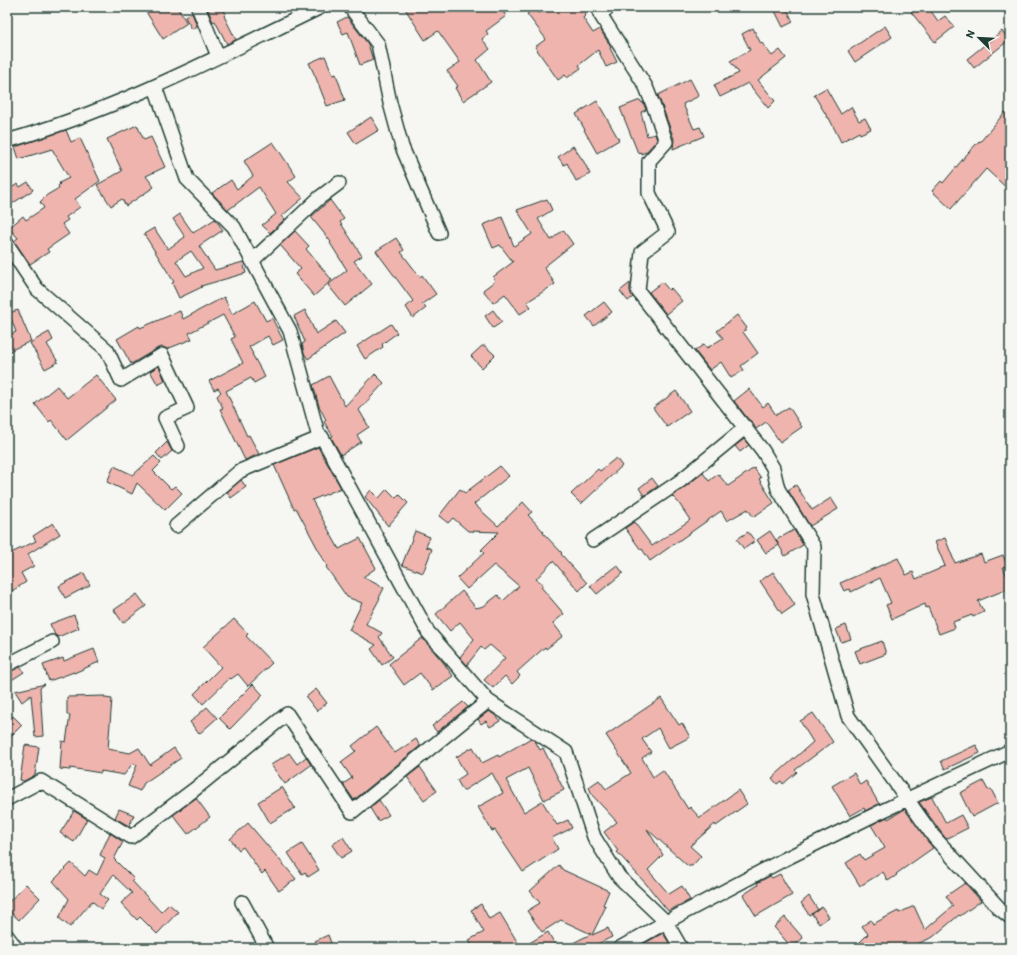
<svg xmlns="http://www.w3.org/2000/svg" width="1017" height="955" font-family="Itim,sans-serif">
  <rect width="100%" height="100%" fill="#f6f6f2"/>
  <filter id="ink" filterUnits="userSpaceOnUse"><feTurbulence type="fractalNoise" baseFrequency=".025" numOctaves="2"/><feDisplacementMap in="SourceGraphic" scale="8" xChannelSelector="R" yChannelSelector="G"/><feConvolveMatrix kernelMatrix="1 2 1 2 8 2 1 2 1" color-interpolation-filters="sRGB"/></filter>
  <g filter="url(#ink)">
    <path fill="#efb4ae" stroke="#1f3d34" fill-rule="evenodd" d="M143,7H177L187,23L163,39Z
      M207,7H222L226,14L224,16L236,40L227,44L215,21L213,22Z
      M404,7H500L506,16L486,31L488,34L482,39L490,49L477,60L491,82L463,101L455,88L458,86L447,71L460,62L438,31L425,40Z
      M549,7H581L586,15L583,18L593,33L600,29L611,47L610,48L617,62L606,67L598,50L579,65L581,68L567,78L565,75L558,80L535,47L546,39L527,14L535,8L539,13Z
      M773,7H786L793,22L783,27Z
      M918,7H928L938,21L945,16L954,27L935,42L911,12Z
      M192,13L197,26L192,29L185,17Z
      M347,17L368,44L373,60L360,65L348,32L343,34L337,22Z
      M885,26L892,37L855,62L848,51Z
      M753,28L761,44L762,43L772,56L780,50L786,58L758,80L775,101L768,108L748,83L720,97L714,85L739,73L730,61L750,50L742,34Z
      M1002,31L1009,40L974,68L967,59Z
      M325,56L333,75L336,74L345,100L327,106L316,78L309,63Z
      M690,79L699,96L683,104L694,129L700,127L704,136L673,149L674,139L658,95Z
      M826,88L841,114L851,107L859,121L865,118L871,129L860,134L859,132L841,142L829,118H828L814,95Z
      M640,100L642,103L643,102L646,110L641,112L647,136L655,134L657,140L646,152L641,154V152L638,153L620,108Z
      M597,101L619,140L597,153L584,130H585L576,114Z
      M1005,112L1010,116V191L986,169L951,209L932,191L941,181L943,183L968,153L979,141L980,142Z
      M371,117L379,130L356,144L348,132Z
      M137,125L144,140L151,137L165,167L146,176L154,187L126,206L122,199L111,206L97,185L122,171L107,139Z
      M66,130L71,142L80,138L100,181L75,199L80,207L66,217L68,220L62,224L69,234L47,249L49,252L30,264L14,241L18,238L9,228L23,216L26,220L44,208L40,202L47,195L59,188L58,186L60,184L59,183L69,178L52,149L19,159L15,147Z
      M273,142L296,176L288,182L303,198L282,216L285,219L270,233L262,225L276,214L259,187L228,210L212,193L231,180L237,189L253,176L244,161Z
      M573,146L584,162L590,174L576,181L567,163L564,165L558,157Z
      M28,182L33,190L7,207V190L18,184L20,187Z
      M547,199L552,210L538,219L551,240L563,230L573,244L544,267L555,284L527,302L531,307L520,314L505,294L493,303L483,290L495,281L493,277L513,262L500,245L493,248L483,225L502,217L514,246L532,234L517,210Z
      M330,200L344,219L340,222L362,256L354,261L372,284L345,306L328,285L347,270L330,243L331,242L311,217Z
      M180,214L193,233L215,219L223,230L199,246L215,270L243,262L246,273L201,286L202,287L179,298L172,283L174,282L144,234L154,228L168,249L185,237L173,219ZM191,251L203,268L186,276L176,261Z
      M295,231L309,246L306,249L332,280L314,296L295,274L301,269L280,245Z
      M396,238L404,250L401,252L420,277L422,275L436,294L422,304L426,308L413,318L406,307L413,301L376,251Z
      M662,282L669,290L671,288L682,301L666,314L649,292Z
      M630,283V291L633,297L628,301L620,291Z
      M224,297L232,314L255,301L266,321L272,318L283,340L273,345L268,336L249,347L253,354H252L265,377L254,383L251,378L226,391L247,436L249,435L259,454L245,460L220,409L223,408L217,396L221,392L218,388L214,390L209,381L243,363L231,339L235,337L223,315L189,333L192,339L167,349L163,347L158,348L131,364L117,339L139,326L140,328L180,311L183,319Z
      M604,302L612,312L594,326L586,316Z
      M18,310L31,341L7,352V336L16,332L9,313Z
      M305,310L316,334L336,321L345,333L308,359L304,353L302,344L305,342L294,316Z
      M493,310L502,322L493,328L485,316Z
      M737,315L747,328L743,332L758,353L741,366L744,370L731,378L721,362L710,370L695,351L704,344L707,348L723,338L717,331Z
      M391,324L397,333L382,344L383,347L365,359L357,346Z
      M49,332L53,340L47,344L58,362L45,369L30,343Z
      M482,346H485L495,355L482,368L471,356Z
      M159,366L165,381L158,385L150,371Z
      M375,374L384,383L359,410L369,427L357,435L361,442L341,455L331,437L333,436L324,422L326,420L319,406L313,385L329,376L345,406Z
      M96,375L116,400L67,440L51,420L49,422L35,404L57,386L67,398Z
      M749,389L763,407L768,403L776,415L789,407L802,427L780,442L766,422L756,429L752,422L748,419L734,401Z
      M676,391L690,411L667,427L653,408Z
      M744,439L749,445L740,452L735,446Z
      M167,442L172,451L162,460L156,453Z
      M318,447L341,488L312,500L339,549L360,538L376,568L363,577L384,588L379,598H380L366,624L382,633L379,637L393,657L382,665L371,649L376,645L349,630L362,603L347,597L326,567L327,566L311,536L296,508L294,509L274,465Z
      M154,456L161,463L153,471L171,489L175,486L182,493L165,510L137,483L132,494L107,482L114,466L133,475Z
      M616,458L622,466L581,504L571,494L598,469L600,471Z
      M500,466L509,476L474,504L498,526L523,502L532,512L528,515L544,532L543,533L562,553L561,554L587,583L579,591L553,561L536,579L543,584L541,587L564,614L553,623L563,636L546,649L545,647L517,672L520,676L512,684L505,676L493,688L484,680L505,658L490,645L484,650L481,647L467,665L460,657L474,639L460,622L450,631L436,614L462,591L476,608L484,606L498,595L503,601L519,586L494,565L467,589L457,578L484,553L481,550L499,532L468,531L453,518L448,523L439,516L460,489L465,493Z
      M754,468L761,478L759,479L774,503L753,517L748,509L727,521L721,511L650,561L642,549L641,550L625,528L634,522L652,546L690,520L678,502L672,496L703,473L709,481L718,474L728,486Z
      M652,478L658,486L644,496L639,488Z
      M241,480L246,487L231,498L227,492Z
      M796,485L812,510L831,498L838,509L810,526L788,490Z
      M387,489L396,498L399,494L408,503L388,526L365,497L371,490L379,498Z
      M53,523L60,534L28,554L34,566L21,573L26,582L12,591L7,583V555L36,541L33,536Z
      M794,530L803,545L785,556L776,540Z
      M415,531L430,537L426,547L432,549L423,573L402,565Z
      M770,531L779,545L766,553L757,540Z
      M748,532L755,541L744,549L737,539Z
      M945,538L955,563L981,554L984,562L1003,555L1007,566L1003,567L1010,583V588L978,601L984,612L973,617L972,615L953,622L955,628L939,634L928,607L926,608L925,604L892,619L886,605L891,603L880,578L851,592L850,589L844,591L840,583L898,558L906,575L913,572L916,579L939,569V568L945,566L935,542Z
      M617,565L623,573L597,594L590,586Z
      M773,572L795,605L782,614L760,581Z
      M84,573L90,585L65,598L59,586Z
      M137,594L146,606L123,623L114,610Z
      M74,615L79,628L58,637L55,635L50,624Z
      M234,619L248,634L246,636L272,663L248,686L238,674L231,679L230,678L203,704L194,694L221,667L203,647Z
      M846,625L851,639L841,642L836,629Z
      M422,638L443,662L453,676L433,690L420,673L404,685L389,664Z
      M882,641L886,654L860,664L855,651Z
      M94,649L99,662L74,673V672L49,681L43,665L63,658L64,661Z
      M20,667L24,672L7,683V673Z
      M45,684L40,688L43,736L35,737L31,695L22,702L15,691Z
      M253,684L263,695L230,729L219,718Z
      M316,689L327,703L317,711L306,697Z
      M105,696V698L112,699L108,749L130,753L139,748L150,765L174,748L181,758L144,783L140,791L128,786L137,765L133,763L124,775L101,771V773L70,768V770L60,769L62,741L66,742L70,715H67V697Z
      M661,698L679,725L682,723L690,737L669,748L658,728L642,739L651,752L642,758L653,777L663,770L688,809L690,807L700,818L738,790L747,804L716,826L715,824L690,846L701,856L692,866H688L647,829L663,855L648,870L669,894L682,886L690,900L668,911L647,885L617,852L618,851L604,832L617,822L592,795L589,787L599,780L606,789L631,773L606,735Z
      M463,702L468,707L437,732L432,726Z
      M207,707L217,718L199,734L190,722Z
      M489,711L496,716L500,721L490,727L486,721L481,724L478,719Z
      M813,713L833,742L795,770L797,772L783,784L781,781L777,784L772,778L813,742L800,721Z
      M13,716L22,725L7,740V723Z
      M376,727L395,753L416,739L420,746L354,800L343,784L352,778L341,762L356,751L352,746Z
      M531,738L535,741L540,750L543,748L564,790L544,800L528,768L506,780L524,812L542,801L557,825L568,820L572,828L552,838L558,849L523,872L495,830L492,831L478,807L503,793L492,773L463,791L457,780L466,774L456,757L473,747L482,763L498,755L499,757Z
      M25,745L39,747L35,775L24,781L20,780Z
      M976,745L980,753L945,769L941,761Z
      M289,753L297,764L306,757L311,765L285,784L271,765Z
      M420,767L437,791L424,800L407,777Z
      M854,773L860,785L866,781L879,804L865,811L864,808L850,816L832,786Z
      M983,781L988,790L991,789L998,803L972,817L960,793Z
      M282,787L295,808L270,823L258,802Z
      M932,797L946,823L961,815L968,828L946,839L919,802Z
      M196,798L210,817L188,834L173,815Z
      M379,800L389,815L378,821L370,808Z
      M119,809L134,815L129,826L115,818Z
      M905,809L933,848L896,874L897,875L888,881L883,872L860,886L846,863L860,854L864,860L885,848L871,825L887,817L888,819Z
      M74,811L87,819L74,842L60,833Z
      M248,823L296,879L279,891L265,871L262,874L243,847L239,850L230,839Z
      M110,833L123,842L114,859L134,879L132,881L161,912L169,904L178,912L157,934L140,917L137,920L121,903L132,893L113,875L100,894L108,900L101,909L92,901L70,927L59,918L69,899L53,881L71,863L85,876L89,870L97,875L105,858L100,855Z
      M343,837L352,851L341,858L332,845Z
      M302,844L319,870L308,877L305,872L302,874L288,853Z
      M559,865L563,870L609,891L603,905L606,906L592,935L608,928L612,937L589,948H563L591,934L561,920L542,932L527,911L540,903L530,891Z
      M780,874L792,895L756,916L743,895L758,885L757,883L770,876L772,878Z
      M965,883L981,901L960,916L959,915L933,937L908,948H854L868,934L862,926L871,920L873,924L898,911L899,913L914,906L925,930L953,906L946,896Z
      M26,884L40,898L19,920L7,909V904Z
      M809,896L818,910L809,915L801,903Z
      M481,904L489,919L500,913L521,948L548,932L557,948H473L469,940L484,932L471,910Z
      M822,907L829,917L819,924L812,914Z
      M785,917L803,938L792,948L774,927Z
      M663,933L671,946L668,948H636Z
      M328,935L333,948H318L315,941Z"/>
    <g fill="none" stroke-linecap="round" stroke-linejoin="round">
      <defs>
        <path id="minor" d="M198,7L218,56
          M350,7L378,44L390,103L402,147L439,233
          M609,7L600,14L646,87L657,115L666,142L649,161V193L668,232L642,252L638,291L763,451L773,468L778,489L814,547L813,594L848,716L934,837L1000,909L1010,917
          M155,87L187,179L234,227L290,331L318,434L322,437L428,632L488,701L566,752L594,837L619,877L666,922L681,948
          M7,141C117,110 219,56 321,7
          M7,244L37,289L107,350L121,380L162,355L187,408L165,418L178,446
          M252,261L319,198L339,183
          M176,526L240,471L322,437
          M593,540L679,482L746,427
          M7,665L52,642
          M7,799L41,781L131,837L195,789L287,714L352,812L488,701
          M242,902L267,948
          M7,936L16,948
          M620,948L666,922L783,860L880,812L1010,751"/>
      </defs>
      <use href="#minor" stroke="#1f3d34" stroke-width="16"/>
      <use href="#minor" stroke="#f6f6f2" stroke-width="13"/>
    </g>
  </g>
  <rect width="1017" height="955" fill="none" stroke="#f6f6f2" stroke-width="24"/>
  <rect x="12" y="12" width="993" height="931" fill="none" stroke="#1f3d34" stroke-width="1.5" filter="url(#ink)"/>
  <g transform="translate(979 38) rotate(294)" stroke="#f6f6f2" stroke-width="3" paint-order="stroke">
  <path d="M0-3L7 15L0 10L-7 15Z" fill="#1f3d34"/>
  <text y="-6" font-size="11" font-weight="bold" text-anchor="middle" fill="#1f3d34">N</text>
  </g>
</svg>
